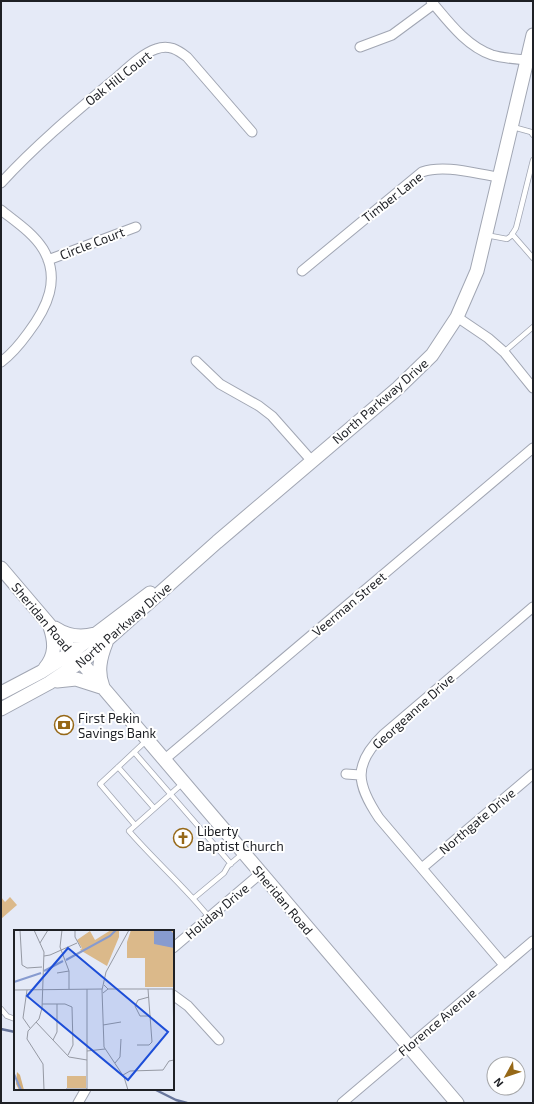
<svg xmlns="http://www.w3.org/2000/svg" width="534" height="1104" font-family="'Exo 2',sans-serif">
  <rect width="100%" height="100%" fill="#e5eaf7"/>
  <path fill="#dbb98a" d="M1,897L5,902L10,897L17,905L1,919Z"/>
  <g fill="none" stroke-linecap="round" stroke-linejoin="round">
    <path stroke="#68769c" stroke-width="2.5" d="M1,1029L15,1032
      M154,1089L176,1100L187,1103"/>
    <defs>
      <path id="lane" d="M513,127L531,132L533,135
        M512,234L533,258
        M486,235L507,239L511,236L516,228L533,160
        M504,352L533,327
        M134,752L231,864
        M118,767L154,808
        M183,783L129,831C155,861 185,887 209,917
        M135,825L100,784L147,740
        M194,898L224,873L228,866L242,854
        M1,1009L7,1016L15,1019"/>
      <path id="street" d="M431,1C448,21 466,46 492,55C502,58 515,59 526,60
        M360,47L392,35L434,4
        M1,183C35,146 72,115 110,83C124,72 139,55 156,49C169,44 178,50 187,57L252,132
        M1,210C16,222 33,233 43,249C61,279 47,308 28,333C20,344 12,354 1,362
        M48,260L136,227
        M302,271L422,172C445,164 476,174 499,177
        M457,317L488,338L504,352L533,388
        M196,361L220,384L259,406L272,416L311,460
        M165,759L533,448
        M346,774L360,775
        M422,868L533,774
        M173,948L261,873
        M504,965L379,818C357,785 352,765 383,735L533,607
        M173,995L188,1006L219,1040
        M78,1103L86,1089
        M342,1103L533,941"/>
      <path id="secondary" d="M1,568L457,1103
        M55,628C67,636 81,638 95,634
        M45,668C56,655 55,642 50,627
        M57,681L76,679L101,687
        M103,687C97,672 100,658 106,643
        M1,693L41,672L72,652L150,593
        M1,709L49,683L89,656L217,542L398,388L432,355L457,317L477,271L533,35"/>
    </defs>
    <use href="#lane" stroke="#a1a6b3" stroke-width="6"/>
    <use href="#street" stroke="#a1a6b3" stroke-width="11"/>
    <use href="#secondary" stroke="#a1a6b3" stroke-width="15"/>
    <use href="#lane" stroke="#fff" stroke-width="4.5"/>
    <use href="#street" stroke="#fff" stroke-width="9"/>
    <use href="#secondary" stroke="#fff" stroke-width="13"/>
  </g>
  <defs>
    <symbol id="bank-ring" viewBox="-11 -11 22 22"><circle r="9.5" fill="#fff" stroke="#966817" stroke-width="1.5"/><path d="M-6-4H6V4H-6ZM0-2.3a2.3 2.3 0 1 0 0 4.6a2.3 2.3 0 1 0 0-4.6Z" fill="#966817"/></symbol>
    <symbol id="church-ring" viewBox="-11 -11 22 22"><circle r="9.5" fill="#fff" stroke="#966817" stroke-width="1.5"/><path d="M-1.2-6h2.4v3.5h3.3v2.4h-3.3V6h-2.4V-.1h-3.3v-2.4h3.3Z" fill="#966817"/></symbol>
  </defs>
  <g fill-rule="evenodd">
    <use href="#bank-ring" x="53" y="714" width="22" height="22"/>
    <use href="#church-ring" x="172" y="827" width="22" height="22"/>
  </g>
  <g text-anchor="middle" stroke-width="4" stroke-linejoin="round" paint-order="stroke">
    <g font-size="13" fill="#1e2025" stroke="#fff">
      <text transform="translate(118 78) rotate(-38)" y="5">Oak Hill Court</text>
      <text transform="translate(392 197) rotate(-38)" y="5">Timber Lane</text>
      <text transform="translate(92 243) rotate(-21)" y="5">Circle Court</text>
      <text transform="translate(380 401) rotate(-41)" y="5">North Parkway Drive</text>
      <text transform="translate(349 604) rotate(-40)" y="5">Veerman Street</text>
      <text transform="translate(42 617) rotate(50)" y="5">Sheridan Road</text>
      <text transform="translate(123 625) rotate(-41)" y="5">North Parkway Drive</text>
      <text transform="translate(413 711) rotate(-42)" y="5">Georgeanne Drive</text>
      <text transform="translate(477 821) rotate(-40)" y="5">Northgate Drive</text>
      <text transform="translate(283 900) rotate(50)" y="5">Sheridan Road</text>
      <text transform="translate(217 911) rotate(-40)" y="5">Holiday Drive</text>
      <text transform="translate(437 1022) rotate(-40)" y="5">Florence Avenue</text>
    </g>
    <g font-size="13" fill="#1e2025" stroke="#fff" text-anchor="start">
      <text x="78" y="723">First Pekin<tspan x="78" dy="15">Savings Bank</tspan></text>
      <text x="197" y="836">Liberty<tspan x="197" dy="15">Baptist Church</tspan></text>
    </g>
  </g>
  <g transform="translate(14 930)">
    <rect width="160" height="160" fill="#e5eaf7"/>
    <path d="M97,0H105V7L93,36L66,20L68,18L63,10L76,1L81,10ZM117,0H160V57H131V28H113V12ZM53,146H72V158H53Z" fill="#dbb98a"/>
    <path d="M3,142L6,145L10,160H5L2,154Z" fill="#d4af7b"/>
    <path d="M140,0L157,1L160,4V18L140,14Z" fill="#879bcf"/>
    <path fill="none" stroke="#879bcf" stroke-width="2" d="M52,30L96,6L102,0M30,41L49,31M0,52L27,43M0,144L7,160"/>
    <path fill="none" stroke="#9599a3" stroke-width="1" d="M6,0L8,35L13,38L28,37M20,0L30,22L28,78L25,89L14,101L13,109L29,134L30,160M48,0L46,17L55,41V59M61,0V7L67,18M26,13L34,0M30,26L36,25L63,13M43,43L55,41M73,59V160M94,59H160M159,59L160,115M0,60L88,59M13,60L9,88L16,98M89,63L94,59L90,55M135,67L124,70L121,76L126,86H137M28,74H51L58,77L59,115L54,125M22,92L55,127L73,130M89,95L107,92M39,110L43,102V74M123,115H135L138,112L134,59M73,121L91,119M101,133L106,127L107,109M109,145L116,141L149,140L155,131L160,130M52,159H73M114,160L110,147L90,117L88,60L92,42L115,0"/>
    <path fill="#1d4ed8" fill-opacity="0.15" stroke="#1d4ed8" stroke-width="2" d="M54,18L154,102L114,150L13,66Z"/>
    <rect width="160" height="160" fill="none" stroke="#1e2025" stroke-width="2"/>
  </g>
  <rect width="534" height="1104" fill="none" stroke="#1e2025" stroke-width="4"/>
  <g transform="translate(506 1076) rotate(230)"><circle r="19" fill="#ffffff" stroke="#a5a6a8"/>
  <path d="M0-3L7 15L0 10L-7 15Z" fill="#966817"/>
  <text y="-6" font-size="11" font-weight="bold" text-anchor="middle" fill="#1e2025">N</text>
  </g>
</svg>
